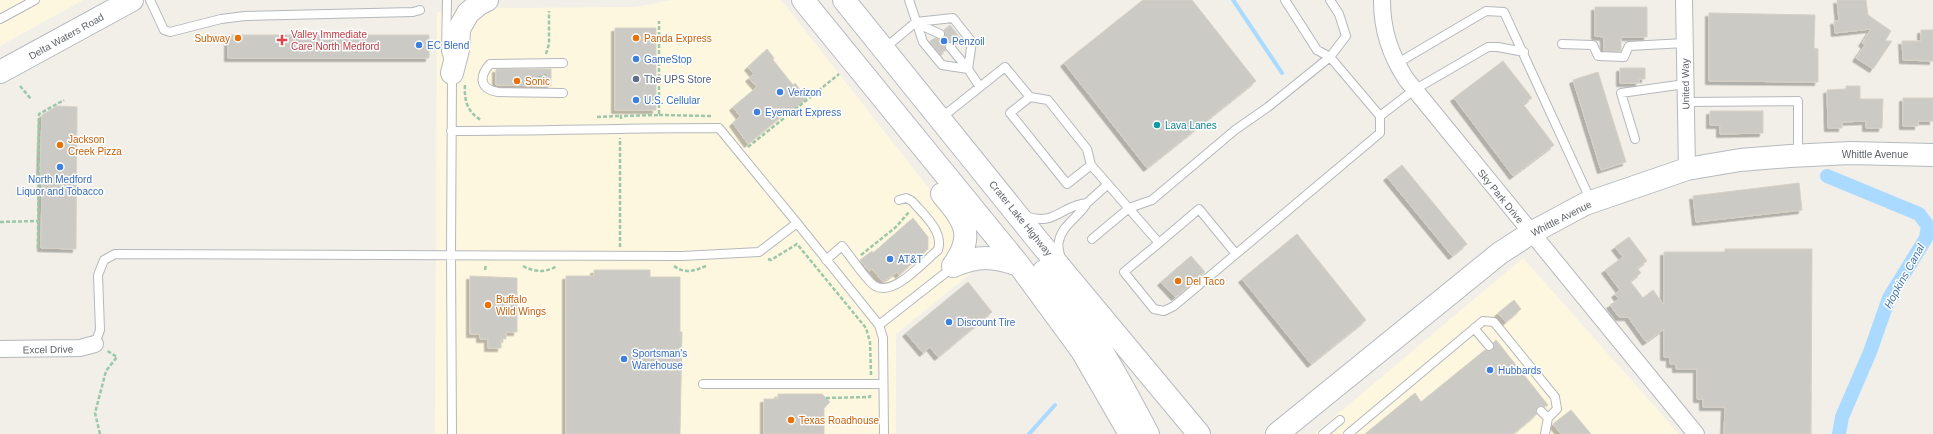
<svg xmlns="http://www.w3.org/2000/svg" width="1933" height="434" font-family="Helvetica,sans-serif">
  <defs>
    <filter id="shadow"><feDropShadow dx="-3.5" dy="3.5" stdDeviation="0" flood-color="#0004"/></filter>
  </defs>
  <rect width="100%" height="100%" fill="#f1efe8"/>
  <path fill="#fef7e0" d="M0,0H83L0,46Z
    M672,0H781L986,261L896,334V434H435L437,12L491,8L636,7Z
    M1523,258L1679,434H1314Z"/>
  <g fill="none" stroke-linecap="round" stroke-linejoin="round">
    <path stroke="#aadaff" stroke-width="4" d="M1233,0L1282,73
      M1029,434L1055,405"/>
    <path stroke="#aadaff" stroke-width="14" d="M1827,176L1919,214L1928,226L1926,238L1889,298L1870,352L1842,417L1839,434"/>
  </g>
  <path fill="#cccac5" stroke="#d6d1c6" filter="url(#shadow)" d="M1143,0H1192L1256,81L1147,168L1064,63Z
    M1837,0H1866L1868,15L1891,31L1885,41H1892L1873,69L1856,58L1865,45L1862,43L1871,29L1835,33L1834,21H1839Z
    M1595,7H1647V37H1621V51H1604V37L1595,36Z
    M1709,13L1815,15L1814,48L1818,49V82L1709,81Z
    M950,25L961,39L954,43H947L945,45L946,50L940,54L930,41L935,38L940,39L943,38L945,34L944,30Z
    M615,28H656V110H615Z
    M1921,30H1933V61L1903,60L1902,41H1921Z
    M228,35H429V58H228Z
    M767,49L774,58L773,60L793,85L795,83L807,98L793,109L791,108L748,144L733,123L740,116L733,107L757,87L749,78L754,74L748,67Z
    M1503,61L1532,98L1523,104L1554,145L1513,176L1454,98Z
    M1620,68H1645V79H1639V83H1620Z
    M496,69H551V86L496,85Z
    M1598,72L1626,162L1601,170L1573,80Z
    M1846,86H1860V99H1883L1882,128H1866V121L1842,122V128H1828L1827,90L1846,89Z
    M1903,98H1933V121H1918V126H1903Z
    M57,106L77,107L76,249L41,248L42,175H40L42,115Z
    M1710,111H1763V133L1720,134V125H1710Z
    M1402,165L1467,244L1452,256L1387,177Z
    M1799,183L1802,210L1696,222L1693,196Z
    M913,218L928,237V249L899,275L897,272L883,282L872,269L869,271L860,260L872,251L873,253Z
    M1297,234L1366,320L1311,364L1242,279Z
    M1629,237L1647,261L1637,268L1641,273L1630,281L1643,298L1653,290L1664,305V252H1725V249H1812L1811,434H1724L1725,407H1703V399H1697V369H1676V364H1670V357H1664V329L1646,342L1628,317H1619L1610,305L1619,299L1615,294L1620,290L1605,270L1623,257L1615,247Z
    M1191,256L1205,272L1175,297L1161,282Z
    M594,270H650V277H680V332H682L680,434H566V276H594Z
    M470,276L517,278V332H506V339H501V348H488V339H480V334H470Z
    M968,282L992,312L938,357L930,347L923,353L906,333Z
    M1514,300L1521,309L1506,322L1498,313Z
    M1496,340L1548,405L1545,407L1542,406L1537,407L1536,410L1537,414L1513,434H1365L1415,393L1421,402L1485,350L1490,351L1493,350V343Z
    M778,394H822L830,402L824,408V434H764V399H778Z
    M1571,410L1591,434H1561L1553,424Z"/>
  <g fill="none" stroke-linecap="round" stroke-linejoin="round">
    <defs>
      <path id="lane" d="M150,0L164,30L170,32L221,19L245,16L413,12L420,10
        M447,0L446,51L449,61
        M909,0L923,42L942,65L968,69L980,87
        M1285,0L1317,50L1330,57L1346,36L1339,14L1330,0
        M0,19L35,0
        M916,23L940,34
        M1562,44L1593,45L1598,56L1624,57L1629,46L1685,43
        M950,47L968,69
        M885,48L916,22L953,18L972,42L968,69
        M563,63L490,64C479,76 479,89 498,92L563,93
        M1396,64L1486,11L1504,12L1591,201
        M1030,97L1010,113L1067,184L1091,165
        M1686,102L1798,101V155
        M941,118L1005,67L1030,97L1048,100L1087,149L1091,165L1159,243L1124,272L1154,309L1164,311L1174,306L1236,254
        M1635,139L1621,93L1685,84
        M1087,203L1108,184
        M1024,215C1055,228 1061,205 1087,203C1079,217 1062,225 1059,241C1057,246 1060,254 1061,260
        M797,223L879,325L953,267
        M1092,239L1129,208L1152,200L1235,130L1268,107L1330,57L1380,116
        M1159,243L1199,209L1236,254L1380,133V116L1414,90L1488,47H1498L1524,52
        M826,260L842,246C849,254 868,283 875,286C894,297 924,261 938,250C944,231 923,214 912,201L906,198L899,200
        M879,325L883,338L884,434
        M1474,328L1489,346
        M95,344L100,330L98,275L104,260L115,254L682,256L759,252L797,223L719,128C630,128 541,131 451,131
        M703,384H883
        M1541,411L1548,418
        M452,434L451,254L452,74
        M1323,434L1340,420
        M1348,434L1483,321L1494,322L1555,397L1557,409L1548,418L1545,434"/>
      <path id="street" d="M1382,0C1382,30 1390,54 1406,79L1696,434
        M1684,0L1687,169
        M0,349L80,348L95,344"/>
      <path id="secondary" d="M803,0L1019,265L1082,351L1130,434
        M844,0L1040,243L1199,434
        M0,72L132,0
        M452,73L458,50L459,29L468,13L479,4L487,0
        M942,194C964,220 976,235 953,266
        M953,266C979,255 992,256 1019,265
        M1044,271C1087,320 1118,377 1148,434
        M1277,434L1500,253L1531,233L1585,204L1687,169L1740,160L1790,156L1850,153L1933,155"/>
    </defs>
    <use href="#lane" stroke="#b5b8bc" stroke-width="10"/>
    <use href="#street" stroke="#b5b8bc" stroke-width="18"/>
    <use href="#secondary" stroke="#b6babf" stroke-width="24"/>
    <path stroke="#9cc7a9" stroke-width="2.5" stroke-dasharray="4 2" stroke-linecap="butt" d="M546,54L549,44V11
      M538,77H545V73
      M465,85C464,100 467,112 481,120
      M20,86L31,99
      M659,115L711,116
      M597,117L621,116
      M621,119V116L659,115V21
      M748,147L839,74
      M0,222L38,221
      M620,247V138
      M38,248L39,114L64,100
      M861,255L896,227L909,212
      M768,259L771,260L797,244L866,328L870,342L871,375
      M523,266C534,272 546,273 557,266
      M674,266C685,274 694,271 706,266
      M485,270L486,265
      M826,398L870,397V394
      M100,434L95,413L106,371L117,357L106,350"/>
    <use href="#lane" stroke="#fff" stroke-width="8"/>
    <use href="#street" stroke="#fff" stroke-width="16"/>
    <use href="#secondary" stroke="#fff" stroke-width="22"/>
  </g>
  <g fill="#e8710a" stroke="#fff" stroke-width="1.5">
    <circle cx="238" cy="38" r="4"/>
    <circle cx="636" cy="38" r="4"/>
    <circle cx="517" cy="81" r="4"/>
    <circle cx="60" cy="145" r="4"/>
    <circle cx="1178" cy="281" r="4"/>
    <circle cx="488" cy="305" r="4"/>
    <circle cx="791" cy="420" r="4"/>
  </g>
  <path fill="#e0444e" stroke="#fff" stroke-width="1.5" d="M280 34h4v4h4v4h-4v4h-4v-4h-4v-4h4z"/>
  <g fill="#3f7fe0" stroke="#fff" stroke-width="1.5">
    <circle cx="944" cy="41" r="4"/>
    <circle cx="419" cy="45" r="4"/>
    <circle cx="636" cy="59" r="4"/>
    <circle cx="780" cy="92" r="4"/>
    <circle cx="636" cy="100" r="4"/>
    <circle cx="757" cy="112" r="4"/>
    <circle cx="60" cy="167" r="4"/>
    <circle cx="890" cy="259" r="4"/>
    <circle cx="949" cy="322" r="4"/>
    <circle cx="624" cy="359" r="4"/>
    <circle cx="1490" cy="370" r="4"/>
  </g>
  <circle fill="#5c6f8a" stroke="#fff" stroke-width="1.5" cx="636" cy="79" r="4"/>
  <circle fill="#0f9aa8" stroke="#fff" stroke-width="1.5" cx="1157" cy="125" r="4"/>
  <g text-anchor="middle" stroke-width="3" stroke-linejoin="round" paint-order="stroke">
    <g font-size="10" fill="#be3a42" stroke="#fff" text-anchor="start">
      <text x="291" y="38">Valley Immediate<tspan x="291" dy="12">Care North Medford</tspan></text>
    </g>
    <g font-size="10" fill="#5f6368" stroke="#fff">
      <text transform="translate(66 36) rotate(-29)" y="4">Delta Waters Road</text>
      <text transform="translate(1685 84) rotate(-91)" y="4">United Way</text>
      <text x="1875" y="158">Whittle Avenue</text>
      <text transform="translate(1501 196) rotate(51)" y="4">Sky Park Drive</text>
      <text transform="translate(1021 218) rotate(51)" y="4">Crater Lake Highway</text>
      <text transform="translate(1561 218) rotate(-27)" y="4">Whittle Avenue</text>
      <text transform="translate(48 349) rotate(-1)" y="4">Excel Drive</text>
    </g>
    <g font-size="10" fill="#c56008" stroke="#fff" text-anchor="start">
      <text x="230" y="42" text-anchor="end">Subway</text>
      <text x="644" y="42">Panda Express</text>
      <text x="525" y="85">Sonic</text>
      <text x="68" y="143">Jackson<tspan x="68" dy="12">Creek Pizza</tspan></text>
      <text x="1186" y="285">Del Taco</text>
      <text x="496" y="303">Buffalo<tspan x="496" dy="12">Wild Wings</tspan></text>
      <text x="799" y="424">Texas Roadhouse</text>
    </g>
    <g font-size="10" fill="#366cbe" stroke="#fff" text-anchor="start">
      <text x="952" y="45">Penzoil</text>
      <text x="427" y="49">EC Blend</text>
      <text x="644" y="63">GameStop</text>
      <text x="788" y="96">Verizon</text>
      <text x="644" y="104">U.S. Cellular</text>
      <text x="765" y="116">Eyemart Express</text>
      <text x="60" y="183" text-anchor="middle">North Medford<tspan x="60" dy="12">Liquor and Tobacco</tspan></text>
      <text x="898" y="263">AT&amp;T</text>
      <text x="957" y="326">Discount Tire</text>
      <text x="632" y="357">Sportsman's<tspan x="632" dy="12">Warehouse</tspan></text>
      <text x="1498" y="374">Hubbards</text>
    </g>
    <g font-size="10" fill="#4e5e75" stroke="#fff" text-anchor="start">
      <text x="644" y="83">The UPS Store</text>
    </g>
    <g font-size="10" fill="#0d838f" stroke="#fff" text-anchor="start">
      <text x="1165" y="129">Lava Lanes</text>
    </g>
    <g font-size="11" font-style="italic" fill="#4174aa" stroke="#fff">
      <text transform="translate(1904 276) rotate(-61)" y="4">Hopkins Canal</text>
    </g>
  </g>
</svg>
